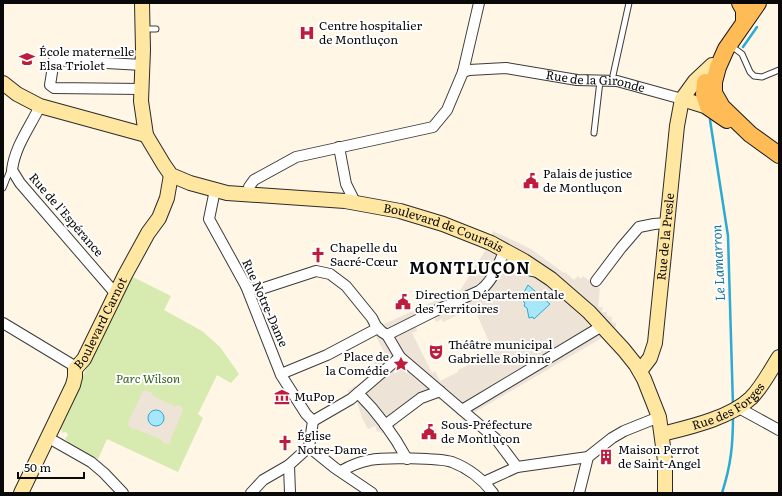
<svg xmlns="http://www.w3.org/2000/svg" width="782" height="496" font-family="Literata,serif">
  <rect width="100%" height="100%" fill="#fff6e6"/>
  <path fill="#d7eaaf" d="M131,276L171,296L164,310L202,331L220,347L239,374L231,383L217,375L198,414L203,418L178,472L107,439L98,459L69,444L65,438L68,436L67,433L65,432L63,433L60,428L82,378Z"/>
  <path fill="#ede4d7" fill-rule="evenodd" d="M493,231L531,249L564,273L565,272L574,280L578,276L581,279L583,276L600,288L598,307H603L602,312H607V316L612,317V322L616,323V327L600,339L475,412L464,421L441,400L431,398L416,404L418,407L396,423L397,425L393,428L383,433H381L380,431L377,432L375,426L368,429L362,418L357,402L347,391L362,382L377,367L373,361L385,354L375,334L382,325L461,289L485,251ZM474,308L494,353L458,370V372L440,381L435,371L432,373L412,333L417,331L416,326L434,318L436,322L442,319L443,322Z
    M145,390L152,393L153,396L166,402L174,406L180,405L182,408L183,410L171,439L170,444H165L160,439L136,429H132L128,425L129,420L143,391Z"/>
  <path fill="#a8e7f9" stroke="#2baad4" d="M528,285L550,304L534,319L533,317L529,318L527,308L524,306L525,303L523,301V294Z
    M148 418a8 8 0 1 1 16 0a8 8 0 1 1-16 0Z"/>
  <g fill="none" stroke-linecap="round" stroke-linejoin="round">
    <path stroke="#2baad4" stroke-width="2.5" d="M743,47L757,27
      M710,120L728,236L733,406
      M722,493C731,465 733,445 733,415"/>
    <defs>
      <path id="lane" d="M144,29H156
        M730,45L742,54L750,72L754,76L762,77L779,70
        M612,80L629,3
        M594,133L600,81
        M3,188L9,173L12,170
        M512,262L530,273L535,274"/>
      <g id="street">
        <path id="s1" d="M463,72L469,70L506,68L577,80L617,81L682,99"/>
        <path d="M141,89L54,88L50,85L54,60L142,65"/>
        <path d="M40,106C30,127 15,146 12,170L20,183L115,293"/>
        <path d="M339,147L346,184L355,202"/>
        <path d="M215,190L209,219L246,286L281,375L306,414L313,421"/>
        <path d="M247,195L249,187L254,180L296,157L433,127L447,110L463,72L479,3"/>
        <path d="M505,250C498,264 493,282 479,291L437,310L387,335L400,357L496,439L517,467"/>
        <path d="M596,281L621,248L639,227L654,224L667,223"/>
        <path d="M246,286L254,289H261L316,271L330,274L346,286L372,318L376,326L382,332L387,335"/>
        <path d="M3,323L71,364L75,369"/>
        <path d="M281,374L327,355L378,328"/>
        <path d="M358,393C377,412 394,435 407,459"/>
        <path d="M739,408L779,430"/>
        <path d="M462,410L602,326"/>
        <path d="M313,421L351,399L400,357"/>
        <path d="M385,425L421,398L440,391"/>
        <path d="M47,437L91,462L104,473L123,493"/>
        <path d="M309,447L335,468L372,493"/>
        <path d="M309,447L313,421"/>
        <path d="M289,465L290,493"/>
        <path d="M341,471C350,466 359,462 370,460C383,457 440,458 452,462C468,468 483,480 493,493"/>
        <path d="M484,482L517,467L588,457L612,438L624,431L659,417"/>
        <path d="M251,493L263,480L289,465L309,447"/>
        <path d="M579,493L588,457"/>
      </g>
      <g id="secondary">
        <path id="s2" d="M142,3L143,50L141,101L146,135L164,165L171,175L190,183L227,193L345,201L400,211L443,224L491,243L524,261L551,279L589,312L624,350L636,365L644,379L659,417L665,461V493"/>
        <path d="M3,83L17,94L40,106L146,135"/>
        <path d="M682,99L708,107"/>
        <path id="s3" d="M640,371L650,358L655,343L677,126L682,99L695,81L712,65"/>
        <path id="s4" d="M662,434C690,427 730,418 751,398C762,387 770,371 779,357"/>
        <path id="s5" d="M21,493L73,385L75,377V369L84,359L125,275L148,233L159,218L167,198L171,175"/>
      </g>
      <path id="primary" d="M740,3L744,10V22
        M758,3L726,49L718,67L714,82V93L722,107L750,134L779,155
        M705,82L704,94L708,107L727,120"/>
    </defs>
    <use href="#lane" stroke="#3c3c3c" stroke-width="7"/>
    <use href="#street" stroke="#3c3c3c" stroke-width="12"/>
    <use href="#secondary" stroke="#2b2b2b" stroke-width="16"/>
    <use href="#primary" stroke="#1a1a1a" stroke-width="18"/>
    <use href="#lane" stroke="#fff" stroke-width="5"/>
    <use href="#street" stroke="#fff" stroke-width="10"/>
    <use href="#secondary" stroke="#ffe6a1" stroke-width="14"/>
    <use href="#primary" stroke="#ffbc56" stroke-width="16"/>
  </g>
  <defs>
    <symbol id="hospital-bare" viewBox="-9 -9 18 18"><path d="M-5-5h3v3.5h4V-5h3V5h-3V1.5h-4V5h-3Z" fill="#bf1c3d" stroke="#fff" stroke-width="2.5" paint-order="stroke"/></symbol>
    <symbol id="school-bare" viewBox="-9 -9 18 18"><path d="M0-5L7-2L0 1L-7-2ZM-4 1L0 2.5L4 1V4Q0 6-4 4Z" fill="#bf1c3d" stroke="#fff" stroke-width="2.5" paint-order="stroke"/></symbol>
    <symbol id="civic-bare" viewBox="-9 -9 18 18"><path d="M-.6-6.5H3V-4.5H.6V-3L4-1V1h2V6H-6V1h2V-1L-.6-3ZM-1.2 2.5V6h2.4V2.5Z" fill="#bf1c3d" stroke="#fff" stroke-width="2.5" paint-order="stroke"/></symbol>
    <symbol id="church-bare" viewBox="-9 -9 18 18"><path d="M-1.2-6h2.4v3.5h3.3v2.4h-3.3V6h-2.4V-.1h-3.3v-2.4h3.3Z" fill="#bf1c3d" stroke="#fff" stroke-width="2.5" paint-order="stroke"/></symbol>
    <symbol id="theatre-bare" viewBox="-9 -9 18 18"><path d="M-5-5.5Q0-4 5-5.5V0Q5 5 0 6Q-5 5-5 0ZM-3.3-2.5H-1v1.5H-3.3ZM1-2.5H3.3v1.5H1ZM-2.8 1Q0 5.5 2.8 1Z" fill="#bf1c3d" stroke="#fff" stroke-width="2.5" paint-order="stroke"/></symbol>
    <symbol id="sight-bare" viewBox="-9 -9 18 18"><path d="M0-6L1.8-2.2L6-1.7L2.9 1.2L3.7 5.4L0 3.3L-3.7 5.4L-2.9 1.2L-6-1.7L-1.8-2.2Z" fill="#bf1c3d" stroke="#fff" stroke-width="2.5" paint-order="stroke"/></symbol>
    <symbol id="museum-bare" viewBox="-9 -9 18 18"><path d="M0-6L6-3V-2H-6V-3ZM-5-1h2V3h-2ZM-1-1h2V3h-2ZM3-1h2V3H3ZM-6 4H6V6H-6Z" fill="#bf1c3d" stroke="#fff" stroke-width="2.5" paint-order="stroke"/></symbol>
    <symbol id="building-bare" viewBox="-9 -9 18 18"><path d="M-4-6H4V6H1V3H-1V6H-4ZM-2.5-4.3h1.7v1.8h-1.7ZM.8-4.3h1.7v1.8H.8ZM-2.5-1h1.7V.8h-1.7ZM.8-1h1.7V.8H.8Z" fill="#bf1c3d" stroke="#fff" stroke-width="2.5" paint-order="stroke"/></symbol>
  </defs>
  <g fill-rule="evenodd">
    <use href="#hospital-bare" x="296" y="22" width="22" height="22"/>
    <use href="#school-bare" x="16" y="48" width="22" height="22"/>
    <use href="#civic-bare" x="520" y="170" width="22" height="22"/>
    <use href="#church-bare" x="307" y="244" width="22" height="22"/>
    <use href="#civic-bare" x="392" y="291" width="22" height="22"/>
    <use href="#theatre-bare" x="425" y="341" width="22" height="22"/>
    <use href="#sight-bare" x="390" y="353" width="22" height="22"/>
    <use href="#museum-bare" x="271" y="386" width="22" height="22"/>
    <use href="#civic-bare" x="418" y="421" width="22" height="22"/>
    <use href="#church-bare" x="274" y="432" width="22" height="22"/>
    <use href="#building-bare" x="595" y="446" width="22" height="22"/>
  </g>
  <g text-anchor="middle" stroke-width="4" stroke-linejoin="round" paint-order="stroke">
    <g font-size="12" fill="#090909" stroke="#fff" text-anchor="start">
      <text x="319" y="30">Centre hospitalier<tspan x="319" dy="14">de Montluçon</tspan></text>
      <text x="39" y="56">École maternelle<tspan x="39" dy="14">Elsa Triolet</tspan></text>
      <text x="543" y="178">Palais de justice<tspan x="543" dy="14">de Montluçon</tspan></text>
      <text x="330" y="252">Chapelle du<tspan x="330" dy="14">Sacré-Cœur</tspan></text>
      <text x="415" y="299">Direction Départementale<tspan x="415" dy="14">des Territoires</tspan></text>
      <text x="448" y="349">Théâtre municipal<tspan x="448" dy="14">Gabrielle Robinne</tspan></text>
      <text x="389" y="361" text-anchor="end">Place de<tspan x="389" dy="14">la Comédie</tspan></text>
      <text x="294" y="401">MuPop</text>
      <text x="441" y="429">Sous-Préfecture<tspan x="441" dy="14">de Montluçon</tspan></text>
      <text x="297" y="440">Église<tspan x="297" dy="14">Notre-Dame</tspan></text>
      <text x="618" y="454">Maison Perrot<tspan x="618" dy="14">de Saint-Angel</tspan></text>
    </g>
    <g font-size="12" fill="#090909" stroke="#fff">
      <text dy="4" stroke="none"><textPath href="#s1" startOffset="134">Rue de la Gironde</textPath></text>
      <text transform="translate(66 215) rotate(49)" y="4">Rue de l'Espérance</text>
      <text dy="4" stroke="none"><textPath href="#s2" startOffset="459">Boulevard de Courtais</textPath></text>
      <text dy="4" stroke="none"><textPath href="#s3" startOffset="139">Rue de la Presle</textPath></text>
      <text transform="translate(265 303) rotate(66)" y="4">Rue Notre-Dame</text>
      <text dy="4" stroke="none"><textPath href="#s5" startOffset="189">Boulevard Carnot</textPath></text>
      <text dy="4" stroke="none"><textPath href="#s4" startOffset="73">Rue des Forges</textPath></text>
    </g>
    <g font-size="12" font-style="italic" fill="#336318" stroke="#fff">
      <text x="148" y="383">Parc Wilson</text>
    </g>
    <g font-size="13" font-style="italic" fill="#0f769f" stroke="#fff">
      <text transform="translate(718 263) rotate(-93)" y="5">Le Lamarron</text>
    </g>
    <g font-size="16" font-weight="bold" letter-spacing="1" fill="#090909" stroke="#fff">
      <text x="470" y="274">MONTLUÇON</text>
    </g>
  </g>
  <rect width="782" height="496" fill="none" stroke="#090909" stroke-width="8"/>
  <path d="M18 472v6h66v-6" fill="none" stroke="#090909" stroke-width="2"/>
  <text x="24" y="472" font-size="12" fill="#090909" stroke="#ffffff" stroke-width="3" paint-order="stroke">50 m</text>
</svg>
